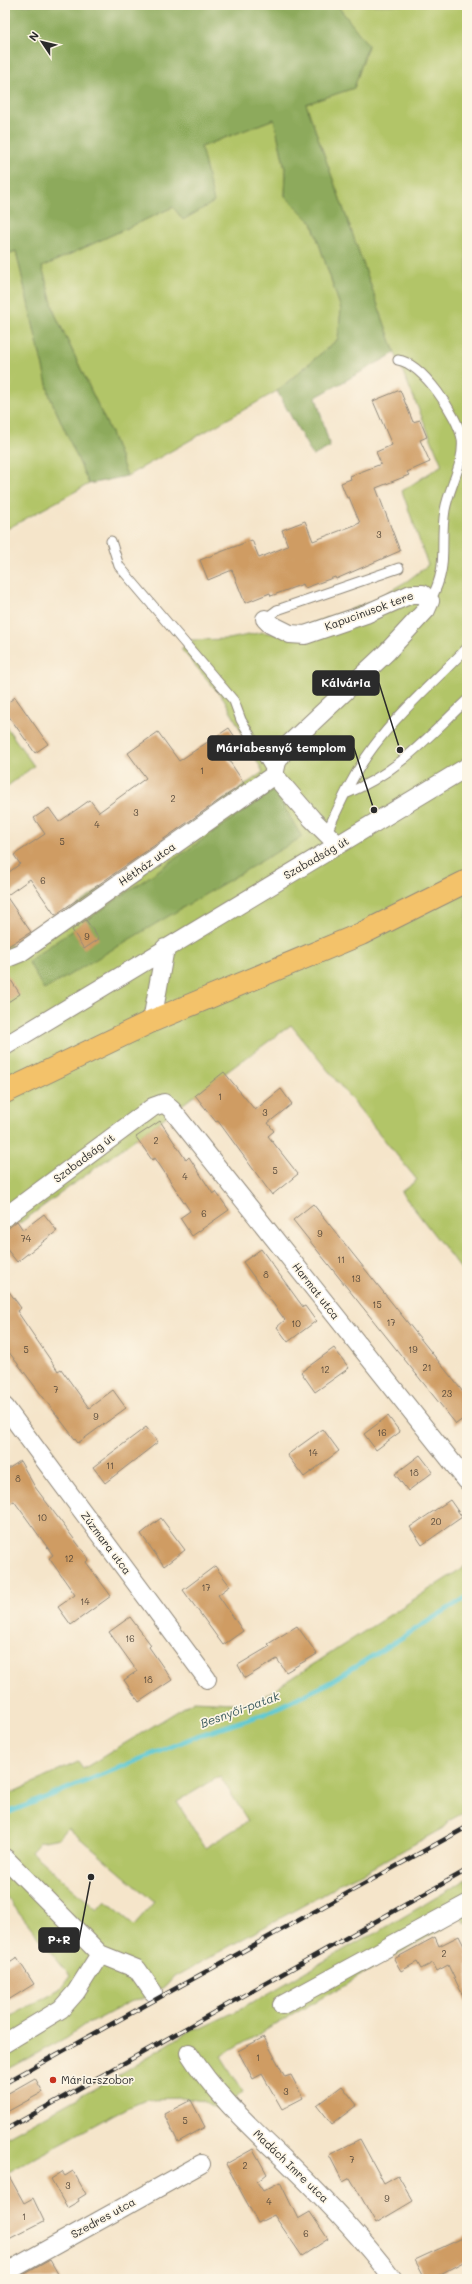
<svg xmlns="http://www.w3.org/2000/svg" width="472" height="2284" font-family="Mali,sans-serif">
  <rect width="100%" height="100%" fill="#fcf5e5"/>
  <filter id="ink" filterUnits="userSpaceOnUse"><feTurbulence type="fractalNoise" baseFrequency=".025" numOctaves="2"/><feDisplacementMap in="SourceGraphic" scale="8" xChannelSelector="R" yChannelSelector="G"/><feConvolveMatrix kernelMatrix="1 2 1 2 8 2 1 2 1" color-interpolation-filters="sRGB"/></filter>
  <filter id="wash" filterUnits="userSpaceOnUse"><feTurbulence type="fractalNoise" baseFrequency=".012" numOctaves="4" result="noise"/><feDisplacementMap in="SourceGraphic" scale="16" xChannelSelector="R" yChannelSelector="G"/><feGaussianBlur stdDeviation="0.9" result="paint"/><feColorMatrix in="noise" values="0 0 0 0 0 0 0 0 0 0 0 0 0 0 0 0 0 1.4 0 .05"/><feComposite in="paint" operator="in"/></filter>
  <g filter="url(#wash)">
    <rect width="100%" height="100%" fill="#f5e5ca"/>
    <path fill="#b2c568" stroke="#6e784a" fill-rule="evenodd" d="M337,5H467V1277L401,1192L417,1180L291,1025L5,1234V938L15,950L263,772L224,699L181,649L191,640L229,639L263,632L280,635L371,602L407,581L428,565L402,491L442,465L395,353L306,104L354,88L368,46Z
      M274,119L286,173L285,196L312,223L341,309L338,339L277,391L127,476L111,433L55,314L42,267L173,207L201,147Z
      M16,251L50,397L89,484L5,530V255Z
      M5,725L34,766L5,788Z
      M467,1565V1811L450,1820L443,1828L368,1870L340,1883L333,1889L174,1977L166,1986L140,2000L132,2001L93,2022L84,2025L67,2037L5,2071V2020L61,1988L70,1976L5,1895V1796L78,1762L83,1769L194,1701L252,1704ZM220,1776L248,1821L205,1848L177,1802ZM68,1828L154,1902L134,1925L105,1901L97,1910L31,1852L40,1842L59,1838Z
      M467,1879V1921L464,1923L462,1917L221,2056L243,2092L221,2111L203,2101L182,2098L148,2099L118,2112L5,2174V2138L112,2079L191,2030L199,2029L245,2007L364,1938L373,1935Z"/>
    <path fill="#8daa5c" stroke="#5c6a44" d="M5,5H337L368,45L354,88L306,104L395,353L316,397L330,447L313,456L277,391L338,339L341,309L312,223L285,196L286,173L274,119L201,147L214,202L183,220L173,207L42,267L55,314L111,433L127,476L89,484L50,397L16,251L5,255Z
      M274,790L302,837L44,990L28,961Z"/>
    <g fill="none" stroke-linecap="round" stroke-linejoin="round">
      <path stroke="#5cc8d2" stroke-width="5" d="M5,1814L197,1736L264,1714L329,1683L467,1597"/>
    </g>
    <g id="blocks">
      <path fill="#cf9c64" d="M400,390L413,422L420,420L427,437L420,440L430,462L407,472L409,475L376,488L400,551L336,579L335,577L305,588L303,584L271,596L270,593L245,603L232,570L208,580L200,560L252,540L259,558L288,546L282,530L305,521L313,541L360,523L349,497L347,498L341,483L351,479L350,476L381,464L376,452L392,445L373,401Z
        M15,697L48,744L35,753L5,711V705Z
        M229,728L241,746L226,756L244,783L55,915L30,879L6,896L31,932L5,948V875L20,864L14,855L45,834L34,818L49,808L59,822L90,800L99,812L146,778L128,753L158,732L179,761Z
        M86,920L99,939L84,949L72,930Z
        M5,971L20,994L5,1004Z
        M224,1072L255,1110L281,1089L292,1104L268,1123L274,1131L268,1136L298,1174L272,1195L218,1121L216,1122L195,1095Z
        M160,1121L186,1160L189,1157L213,1194L216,1192L229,1210L192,1236L180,1218L190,1211L155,1158L152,1160L136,1137Z
        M313,1204L467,1397V1416L456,1424L293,1220Z
        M44,1214L57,1231L17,1262L5,1247V1231L17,1221L23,1230Z
        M261,1249L303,1307L305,1306L316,1321L288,1342L277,1327L285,1320L243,1262Z
        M5,1286L21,1308L17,1311L58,1371L61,1369L89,1408L113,1390L126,1408L78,1443L5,1347Z
        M334,1348L349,1368L315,1392L301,1372Z
        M388,1416L400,1432L376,1450L364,1434Z
        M146,1427L158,1442L105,1483L93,1467Z
        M323,1429L339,1451L304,1477L287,1455Z
        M420,1455L433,1472L408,1491L395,1474Z
        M20,1461L35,1487L89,1559L86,1562L111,1596L71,1625L58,1607L75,1595L49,1558L53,1555L14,1501L5,1507V1471Z
        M450,1500L462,1517L422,1545L410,1527Z
        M161,1518L185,1550L164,1566L141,1534Z
        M215,1566L230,1586L218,1595L243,1631L223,1645L183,1590Z
        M130,1617L151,1645L149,1647L172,1680L139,1702L124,1680L137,1671L109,1632Z
        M297,1626L317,1654L286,1672L277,1659L245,1678L238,1665L270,1646L268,1644Z
        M459,1936L467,1952V2004L448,1965L437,1971L433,1963L421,1969L417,1962L401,1971L394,1959L435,1937L439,1946Z
        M17,1958L34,1984L5,2002V1966Z
        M264,2037L285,2077L291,2075L303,2098L282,2109L262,2074L253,2079L238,2051Z
        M35,2078L43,2092L5,2113V2095Z
        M342,2086L357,2105L332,2124L317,2105Z
        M191,2100L205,2127L178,2142L164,2114Z
        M360,2139L384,2183L398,2175L413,2201L376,2223L350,2178L343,2182L329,2155Z
        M253,2149L267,2174L257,2182L263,2191L280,2182L298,2219L310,2212L328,2239L302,2256L274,2215L258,2223L226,2164Z
        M5,2169L24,2203L33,2198L44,2221L5,2241Z
        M73,2171L86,2194L78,2199L79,2201L67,2208L51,2179L62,2172L65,2176Z
        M467,2236V2260L431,2279H425L415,2260Z
        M50,2260L61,2279H16Z"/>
    </g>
  </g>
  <g filter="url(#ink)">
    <use href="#blocks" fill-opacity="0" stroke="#90887a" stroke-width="1"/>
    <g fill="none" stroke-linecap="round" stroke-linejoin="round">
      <defs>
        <path id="lane" d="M398,360C422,363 458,416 462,439C465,462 449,487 445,510C439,546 450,565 430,601
          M111,541L119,566L234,701L241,720L273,774
          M265,619L277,610L399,568
          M345,794C395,775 429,736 467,700
          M326,834C340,804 354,772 374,746C401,710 436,680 467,648"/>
        <path id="street" d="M265,619L270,624L290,634L305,635L366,614L411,594H423L430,601L426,610L387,652L287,746L277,762L274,775
          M274,775L312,819L338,845
          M5,959L20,953L274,775
          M152,1021L165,948
          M5,1046L467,767
          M5,1217L153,1107L164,1103L172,1110L467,1481
          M5,1407L207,1679
          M5,1858L100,1954L137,1969L153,1992
          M282,2005L467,1904
          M5,2043L61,2009L76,1992L100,1954
          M189,2053C216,2096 253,2129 289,2164C326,2200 362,2238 393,2279
          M5,2273L201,2164"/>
        <path id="primary" d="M5,1092L152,1021L361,934L467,881"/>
      </defs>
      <use href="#lane" stroke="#90887a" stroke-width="11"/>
      <use href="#street" stroke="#90887a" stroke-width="20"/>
      <use href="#primary" stroke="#90887a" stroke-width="24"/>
      <use href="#lane" stroke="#fff" stroke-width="9"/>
      <use href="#street" stroke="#fff" stroke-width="18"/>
      <use href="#primary" stroke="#f3c26a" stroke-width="22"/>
      <defs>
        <path id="rail" d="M5,2083L467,1827
          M5,2130L467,1870"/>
      </defs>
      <use href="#rail" stroke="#2b2b2b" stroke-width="4.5"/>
      <use href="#rail" stroke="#fcf5e5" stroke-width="3" stroke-dasharray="9" stroke-linecap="butt"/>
    </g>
  </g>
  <circle fill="#c8321e" stroke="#fcf5e5" stroke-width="1.5" cx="53" cy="2080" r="4"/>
  <g text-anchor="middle" stroke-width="3.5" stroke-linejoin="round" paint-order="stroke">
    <g font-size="9" fill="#544739">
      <text x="379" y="538">3</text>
      <text x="202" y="774">1</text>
      <text x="173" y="802">2</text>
      <text x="136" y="816">3</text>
      <text x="97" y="828">4</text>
      <text x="62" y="845">5</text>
      <text x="43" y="884">6</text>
      <text x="87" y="940">9</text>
      <text x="220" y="1100">1</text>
      <text x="265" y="1116">3</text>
      <text x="156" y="1144">2</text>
      <text x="275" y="1174">5</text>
      <text x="185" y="1180">4</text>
      <text x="204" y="1217">6</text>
      <text x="320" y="1237">9</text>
      <text x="26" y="1242">74</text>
      <text x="341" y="1263">11</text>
      <text x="266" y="1278">8</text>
      <text x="356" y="1282">13</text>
      <text x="377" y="1308">15</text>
      <text x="391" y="1326">17</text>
      <text x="296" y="1327">10</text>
      <text x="26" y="1353">5</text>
      <text x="413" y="1353">19</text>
      <text x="427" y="1371">21</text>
      <text x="325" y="1373">12</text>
      <text x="56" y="1393">7</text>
      <text x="447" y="1397">23</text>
      <text x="96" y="1420">9</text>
      <text x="382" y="1436">16</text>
      <text x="313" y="1456">14</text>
      <text x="110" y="1469">11</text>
      <text x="414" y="1476">18</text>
      <text x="18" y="1482">8</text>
      <text x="42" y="1521">10</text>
      <text x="436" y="1525">20</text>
      <text x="69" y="1562">12</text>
      <text x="206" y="1591">17</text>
      <text x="85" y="1605">14</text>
      <text x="130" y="1642">16</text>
      <text x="148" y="1683">18</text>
      <text x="444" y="1957">2</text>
      <text x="258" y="2061">1</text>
      <text x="286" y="2095">3</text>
      <text x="185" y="2124">5</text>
      <text x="352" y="2163">7</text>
      <text x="245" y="2169">2</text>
      <text x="68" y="2189">3</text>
      <text x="387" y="2202">9</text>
      <text x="269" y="2205">4</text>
      <text x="24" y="2220">1</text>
      <text x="306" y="2237">6</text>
    </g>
    <g font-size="11" fill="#2b2b2b" stroke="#fcf5e5">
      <text transform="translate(369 611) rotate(-20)" y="4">Kapucinusok tere</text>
      <text transform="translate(316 858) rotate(-30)" y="4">Szabadság út</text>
      <text transform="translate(147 864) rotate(-35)" y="4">Hétház utca</text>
      <text transform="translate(84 1158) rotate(-37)" y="4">Szabadság út</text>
      <text transform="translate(316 1291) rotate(52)" y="4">Harmat utca</text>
      <text transform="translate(106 1543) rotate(53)" y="4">Zúzmara utca</text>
      <text transform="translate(291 2166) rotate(44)" y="4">Madách Imre utca</text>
      <text transform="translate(103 2218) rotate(-29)" y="4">Szedres utca</text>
    </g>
    <g font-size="11" fill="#2b2b2b" stroke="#fcf5e5" text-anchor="start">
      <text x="61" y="2084">Mária-szobor</text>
    </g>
    <g font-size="12" font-style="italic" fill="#3a5a5d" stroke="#fcf5e5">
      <text transform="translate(240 1710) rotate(-20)" y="4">Besnyői-patak</text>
    </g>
  </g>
  <path fill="none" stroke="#2b2b2b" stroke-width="1.5" d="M400 750L379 683M374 810L354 748M91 1877L79 1940"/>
  <g fill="#2b2b2b" stroke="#fcf5e5" stroke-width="1.5">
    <circle cx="400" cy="750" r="4"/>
    <circle cx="374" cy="810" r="4"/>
    <circle cx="91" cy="1877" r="4"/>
  </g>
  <g fill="#2b2b2b" stroke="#2b2b2b" stroke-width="1.5">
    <rect x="313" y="671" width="66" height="24" rx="4"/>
    <rect x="208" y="736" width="146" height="24" rx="4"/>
    <rect x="39" y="1928" width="40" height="24" rx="4"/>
  </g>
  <g font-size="12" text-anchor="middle" font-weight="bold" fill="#fff">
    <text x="346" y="687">Kálvária</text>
    <text x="281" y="752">Máriabesnyő templom</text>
    <text x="59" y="1944">P+R</text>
  </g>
  <rect width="472" height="2284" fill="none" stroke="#fcf5e5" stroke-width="20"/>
  <g transform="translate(42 42) rotate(305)" stroke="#fcf5e5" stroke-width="3" paint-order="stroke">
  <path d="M0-3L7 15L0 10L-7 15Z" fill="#2b2b2b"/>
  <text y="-6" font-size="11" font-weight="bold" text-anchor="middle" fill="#2b2b2b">N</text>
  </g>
</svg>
